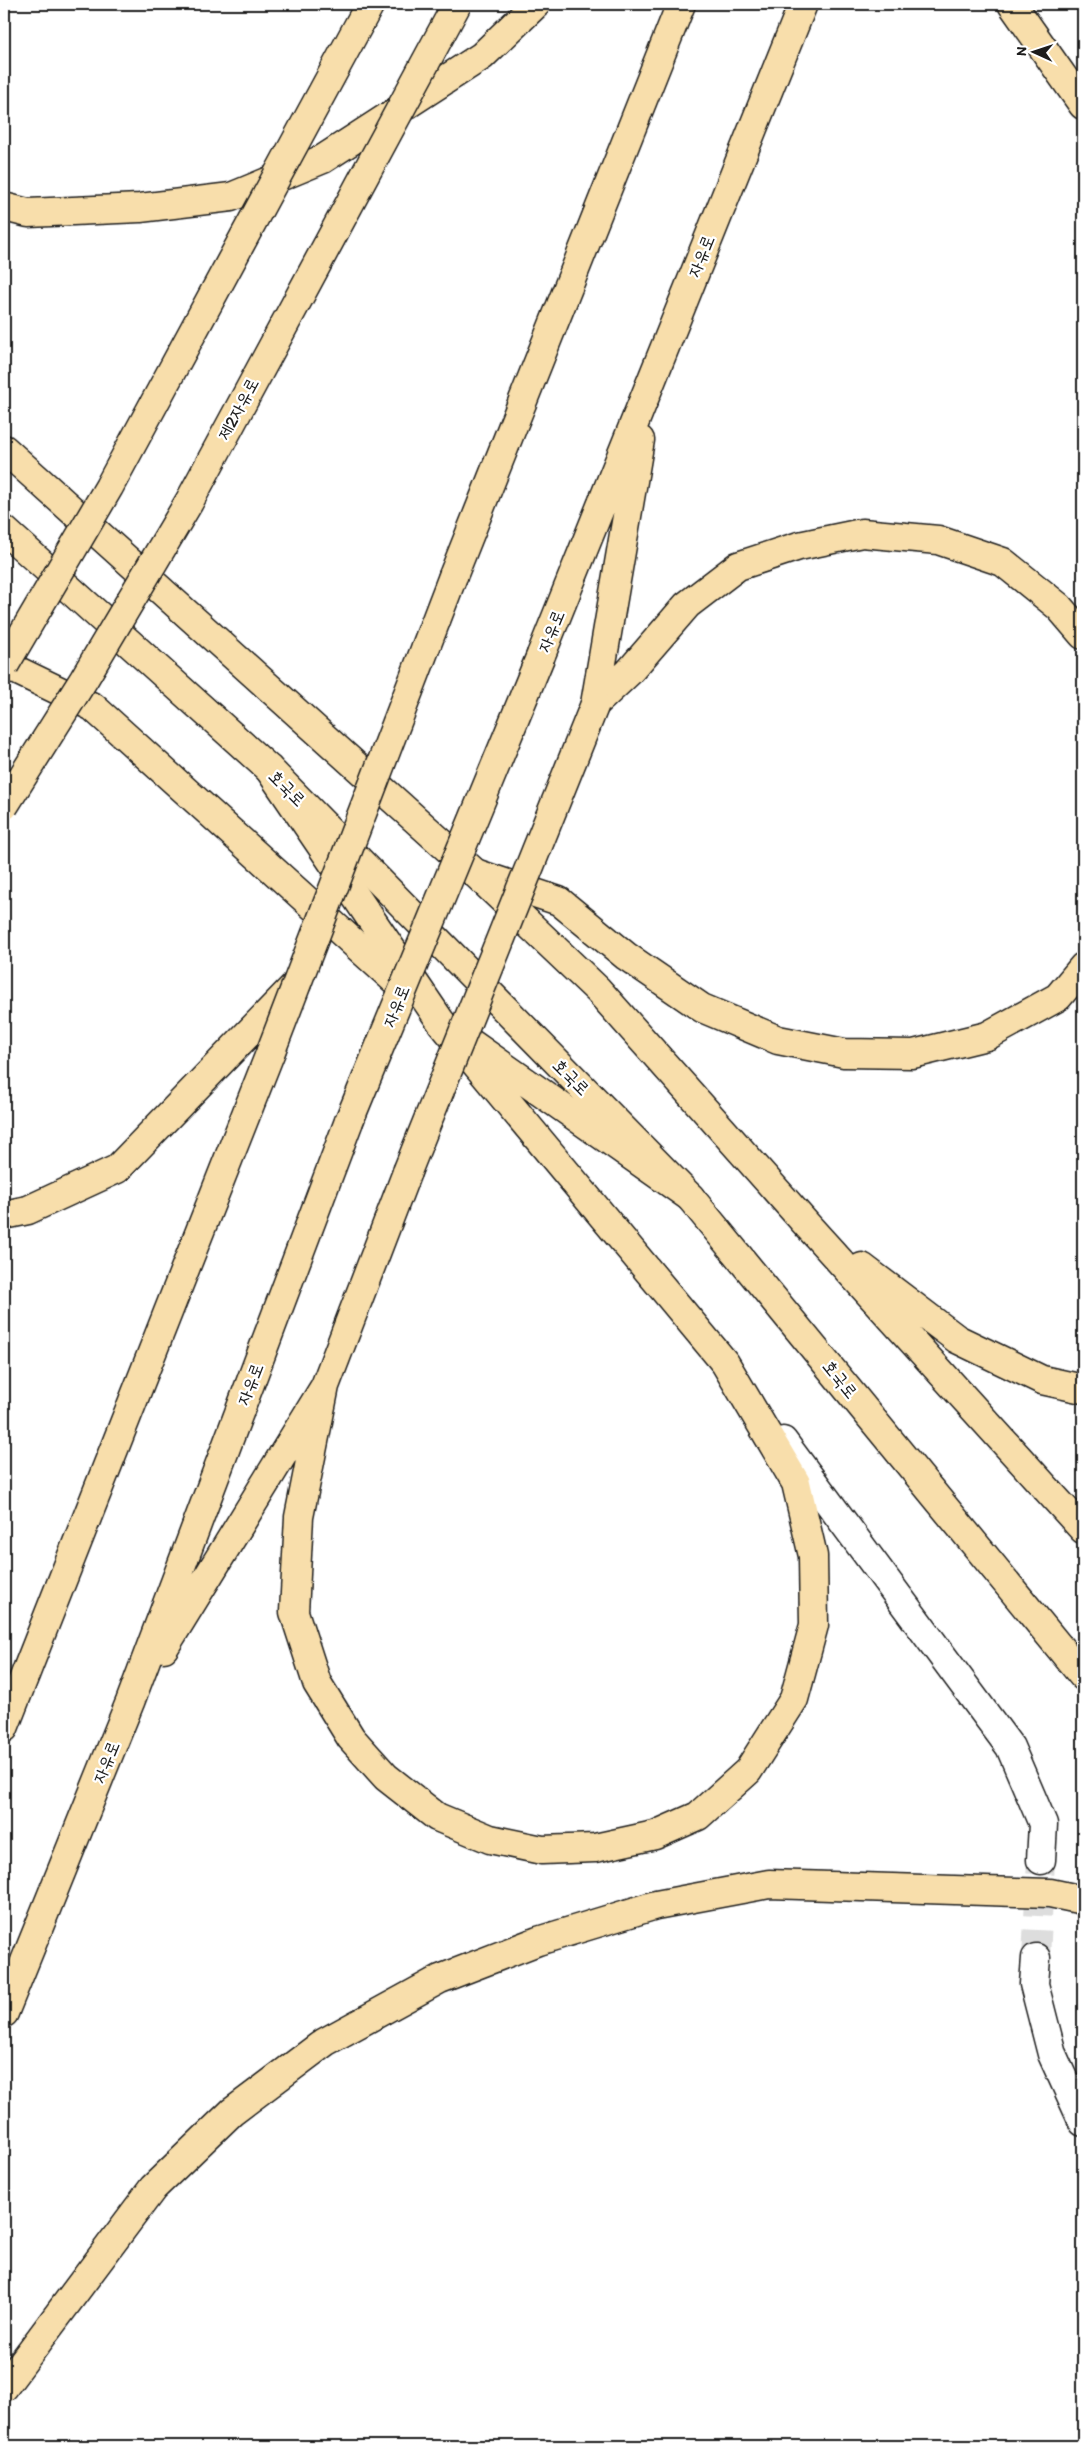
<svg xmlns="http://www.w3.org/2000/svg" width="1087" height="2450" font-family="Itim,'Poor Story',sans-serif">
  <rect width="100%" height="100%" fill="#fff"/>
  <filter id="ink" filterUnits="userSpaceOnUse"><feTurbulence type="fractalNoise" baseFrequency=".02" numOctaves="2"/><feDisplacementMap in="SourceGraphic" scale="10" xChannelSelector="R" yChannelSelector="G"/><feConvolveMatrix kernelMatrix="1 2 1 2 8 2 1 2 1" color-interpolation-filters="sRGB"/></filter>
  <g filter="url(#ink)">
    <g fill="none" stroke-linecap="round" stroke-linejoin="round">
      <path stroke="#ddd" stroke-width="28" stroke-dasharray="28 14" stroke-linecap="butt" d="M1036,1958L1041,1860"/>
      <defs>
        <path id="minor" d="M783,1441L1010,1747L1043,1824L1041,1860
          M1036,1958L1034,1984L1052,2054L1083,2122"/>
        <path id="primary" d="M4,449L475,873L598,990L808,1226L1083,1529
          M4,530L269,769L690,1197L1083,1676
          M862,1267L957,1339L1042,1380L1083,1389"/>
        <path id="trunk" d="M1012,4L1083,105
          M4,207L28,213L140,208L231,197L323,159L482,56L536,4
          M453,576L681,4
          M541,655L803,4
          M4,669L16,670L93,707L409,993
          M595,704L629,672L687,605L738,566L799,546L862,533L938,540L1003,562L1059,607L1083,635
          M595,704L640,440
          M269,769L441,1022L725,1363L796,1483L813,1556L814,1625L794,1699L748,1771L698,1816L655,1835L595,1848L542,1850L490,1839L437,1817L386,1777L351,1738L317,1683L294,1612L299,1517L325,1386
          M475,873L559,901L626,956L702,1008L778,1040L844,1053L913,1054L987,1036L1058,997L1083,967
          M469,1042L690,1197
          M4,1215L28,1210L117,1169L297,983
          M164,1648L325,1386L407,1172
          M4,1728L271,1051
          M4,2013L130,1702L349,1121
          M4,2387L153,2188L232,2112L325,2042L440,1979L538,1941L656,1905L769,1884L1050,1893L1083,1900"/>
      </defs>
      <use href="#minor" stroke="#1c1c1c" stroke-width="31"/>
      <use href="#primary" stroke="#1c1c1c" stroke-width="31"/>
      <use href="#trunk" stroke="#1c1c1c" stroke-width="31"/>
      <use href="#minor" stroke="#fff" stroke-width="28"/>
      <use href="#primary" stroke="#f8deab" stroke-width="28"/>
      <use href="#trunk" stroke="#f8deab" stroke-width="28"/>
      <defs>
        <path id="trunk-bridge" d="M4,666L109,487L370,4
          M4,806L84,679L189,502L457,4
          M271,1051L453,576
          M349,1121L541,655
          M407,1172L595,704"/>
      </defs>
      <use href="#trunk-bridge" stroke="#1c1c1c" stroke-width="31" stroke-linecap="butt"/>
      <use href="#trunk-bridge" stroke="#f8deab" stroke-width="28"/>
    </g>
  </g>
  <g text-anchor="middle" stroke-width="4.5" stroke-linejoin="round" paint-order="stroke">
    <g font-size="18" fill="#1c1c1c" stroke="#fff">
      <text transform="translate(701 256) rotate(-68)" y="6">자유로</text>
      <text transform="translate(238 409) rotate(-62)" y="6">제2자유로</text>
      <text transform="translate(551 631) rotate(-68)" y="6">자유로</text>
      <text transform="translate(287 788) rotate(45)" y="6">호국로</text>
      <text transform="translate(396 1006) rotate(-68)" y="6">자유로</text>
      <text transform="translate(571 1077) rotate(45)" y="6">호국로</text>
      <text transform="translate(840 1379) rotate(51)" y="6">호국로</text>
      <text transform="translate(250 1384) rotate(-69)" y="6">자유로</text>
      <text transform="translate(106 1762) rotate(-68)" y="6">자유로</text>
    </g>
  </g>
  <rect width="1087" height="2450" fill="none" stroke="#fff" stroke-width="20"/>
  <rect x="10" y="10" width="1067" height="2430" fill="none" stroke="#1c1c1c" stroke-width="2" filter="url(#ink)"/>
  <g transform="translate(1034 52) rotate(273)" stroke="#ffffff" stroke-width="4" paint-order="stroke">
  <path d="M0-4L9 19L0 12L-9 19Z" fill="#1c1c1c"/>
  <text y="-8" font-size="14" font-weight="bold" text-anchor="middle" fill="#1c1c1c">N</text>
  </g>
</svg>
